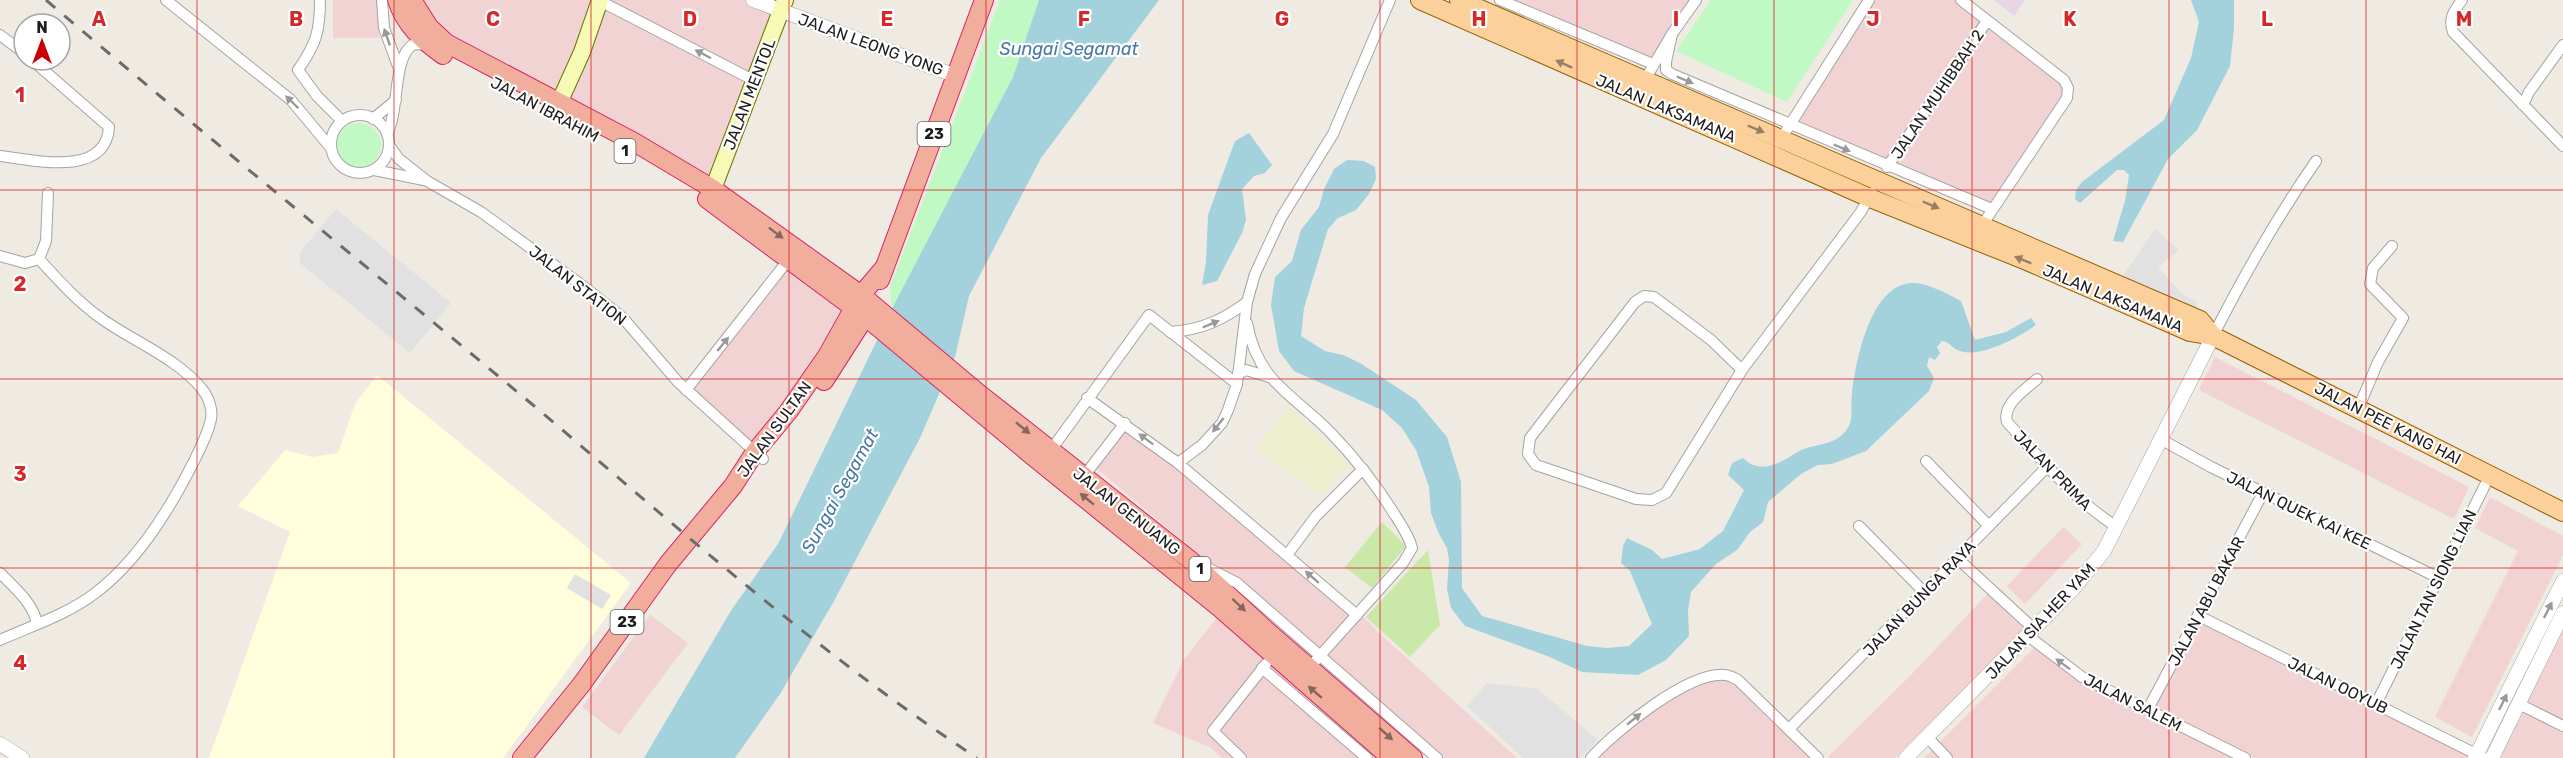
<svg xmlns="http://www.w3.org/2000/svg" width="2563" height="758" font-family="Rubik,sans-serif">
  <style>
    .commercial { fill: #f0d3d2 }
    .industrial { fill: #e8d5e5 }
    .education { fill: #fffedc }
    .farmland { fill: #eceece }
    .grass { fill: #cae9a9 }
    .park { fill: #c0f9c3 }
    .parking { fill: #e1e1e1 }
    .water { fill: #a3d1dc }
    .lines { fill: none; stroke-linecap: round; stroke-linejoin: round }
    .minor-casing { stroke: #a4a4a4; stroke-width: 12 }
    .tertiary-casing { stroke: #a4a4a4; stroke-width: 15 }
    .secondary-casing { stroke: #6a7405; stroke-width: 18 }
    .primary-casing { stroke: #976200; stroke-width: 20 }
    .trunk-casing { stroke: #d92466; stroke-width: 20 }
    .minor { stroke: #fff; stroke-width: 10 }
    .tertiary { stroke: #fff; stroke-width: 14 }
    .secondary { stroke: #f7f9b7; stroke-width: 16 }
    .primary { stroke: #fcd09b; stroke-width: 18 }
    .trunk { stroke: #f1ae9c; stroke-width: 18 }
    .rail { stroke: #6b6b6b; stroke-width: 3; stroke-dasharray: 12 12; stroke-linecap: butt }
    .oneway { fill: #999 }
    .oneway2 { fill: #987f62 }
    .oneway3 { fill: #87665c }
    .grid { fill: none; stroke: #d62828; stroke-width: 1.5; stroke-opacity: 0.55 }
    .labels { text-anchor: middle; stroke-width: 4.5; stroke-linejoin: round; paint-order: stroke }
    .shield { fill: #fff; stroke: #616161; stroke-width: 1.5 }
    .shield-label { font-size: 15px; font-weight: bold; fill: #1d1d1d }
    .street-label { font-size: 16px; fill: #1d1d1d; stroke: #fff }
    .water-label { font-size: 18px; font-style: italic; fill: #4779a5; stroke: #fff }
    .grid-label { font-size: 20px; text-anchor: middle; font-weight: bold; fill: #d62828; stroke: #fff; stroke-width: 4.5; stroke-linejoin: round; paint-order: stroke }
  </style>
  <rect width="100%" height="100%" fill="#efebe3"/>
  <g class="commercial">
    <path d="M333,0H378L379,38H333Z"/>
    <path d="M420,0H778L711,181L451,39L438,28Z"/>
    <path d="M1495,0H1701L1655,69Z"/>
    <path d="M1865,0H1969L2069,78L2074,89L2071,101L1997,207L1787,120Z"/>
    <path d="M782,262L847,310L820,355L753,445L686,384Z"/>
    <path d="M2215,357L2469,487L2454,519L2199,390Z"/>
    <path d="M1124,419L1356,609L1377,631L1517,758H1431L1234,584L1090,463Z"/>
    <path d="M2490,497L2563,536V555L2472,737L2435,717L2518,551L2475,528Z"/>
    <path d="M2063,527L2082,544L2025,604L2007,586Z"/>
    <path d="M1994,587L2031,621L1895,758H1827L1911,675Z"/>
    <path d="M650,615L688,643L619,735L582,707Z"/>
    <path d="M1218,616L1379,758H1222L1211,748L1153,723L1183,661Z"/>
    <path d="M2193,618L2469,755L2467,758H2255L2147,703Z"/>
    <path d="M2563,626V758H2498Z"/>
    <path d="M2035,647L2080,682L2237,758H1924Z"/>
    <path d="M1726,678L1736,684L1813,758H1596L1639,719L1672,697L1714,679Z"/>
  </g>
  <path class="industrial" d="M1994,0H2025L2014,16Z"/>
  <path class="education" d="M377,375L631,583L503,758H209L290,532L238,506L285,450L312,457L338,453L355,404Z"/>
  <path class="farmland" d="M1289,406L1350,465L1319,494L1256,449Z"/>
  <g class="grass">
    <path d="M1382,522L1406,546L1372,588L1345,567Z"/>
    <path d="M1428,550L1440,625L1410,657L1366,617Z"/>
  </g>
  <g class="park">
    <path d="M1000,0H1039L1013,77L892,313L890,287Z"/>
    <path d="M1711,0H1853L1787,102L1676,51Z"/>
    <circle cx="359" cy="145" r="22"/>
  </g>
  <g class="parking">
    <path d="M336,209L451,303L410,353L300,263V252Z"/>
    <path d="M2155,229L2179,250L2158,267L2181,293L2197,302L2195,313L2122,277Z"/>
    <path d="M575,574L611,595L602,609L567,588Z"/>
    <path d="M1487,683L1538,689L1598,740L1580,758H1523L1467,706Z"/>
  </g>
  <g class="water">
    <path d="M1039,0H1159L1041,158L969,296L955,357L920,438L834,601L780,694L735,758H644L732,609L778,544L898,297L1013,77Z"/>
    <path d="M2191,0H2234V28L2230,66L2197,130L2168,159L2123,242L2113,241L2125,201L2129,175L2124,170H2117L2080,203L2075,199L2076,190L2082,182L2164,120L2191,58L2199,22Z"/>
    <path d="M1249,133L1272,165L1265,173L1254,176L1242,189L1246,220L1242,233L1217,281L1202,285L1206,262L1208,215L1235,141Z"/>
    <path d="M1347,160L1364,161L1375,167L1376,179L1369,194L1356,210L1338,218L1328,229L1304,308L1301,336L1325,351L1343,355L1360,363L1416,400L1447,437L1461,482L1462,588L1482,616L1587,646L1607,648L1629,646L1652,624L1630,571L1621,563L1623,546L1627,538L1652,550L1662,559L1700,549L1723,531L1744,490L1728,475L1732,463L1743,458C1758,472 1771,467 1788,458C1793,455 1798,451 1804,449C1818,444 1833,445 1845,432C1855,421 1850,406 1852,393C1856,361 1869,293 1905,284C1921,279 1946,293 1961,301L1975,340L2006,332L2031,318L2036,325C2019,337 1978,360 1957,350C1951,347 1950,342 1942,341L1937,347L1940,353L1935,360L1929,357L1927,366L1934,378L1929,391L1866,451L1832,464L1818,465L1801,474L1768,502L1763,522L1750,532L1737,550L1716,564L1691,592L1688,610L1689,636L1666,660L1638,675L1582,672L1550,657L1465,626L1451,608L1447,589L1449,560L1447,548L1439,534L1431,513L1429,487L1416,450L1402,428L1382,410L1294,371L1279,351L1271,305L1275,277L1292,261L1301,230L1319,207L1324,189L1334,169Z"/>
  </g>
  <g class="lines">
    <defs>
      <g id="minor">
        <path d="M166,0L291,100L330,147"/>
        <path d="M320,0C320,32 316,44 298,70L317,96L342,121"/>
        <path d="M382,0L384,28L399,69"/>
        <path d="M598,0L755,81"/>
        <path d="M1500,0L1653,64"/>
        <path d="M1961,0L2064,80L2068,88L2067,98L1981,227"/>
        <path d="M2462,0C2454,11 2448,18 2453,32L2563,146"/>
        <path d="M1672,34L1666,62V70L1672,74L1992,209"/>
        <path d="M0,35L24,53"/>
        <path d="M1643,83L1672,34L1696,0"/>
        <path d="M2523,105L2529,92L2563,45"/>
        <circle cx="360" cy="144" r="29"/>
        <path d="M373,119L396,100"/>
        <path d="M1786,131L1869,0"/>
        <path d="M387,134C400,110 392,56 414,44L428,45"/>
        <path d="M389,145L399,159L427,181L481,212L583,286L623,318L678,382L763,459"/>
        <path d="M0,156C34,160 106,178 109,127L32,60"/>
        <path d="M1887,167L1987,21"/>
        <path d="M374,170L424,180"/>
        <path d="M0,256L25,263L39,259L46,241L48,193"/>
        <path d="M1247,323C1258,383 1292,393 1331,433C1354,457 1375,483 1393,512C1400,523 1409,535 1412,548L1403,563L1309,668"/>
        <path d="M1170,332C1201,330 1223,320 1247,302"/>
        <path d="M2213,336C2244,275 2277,217 2316,161"/>
        <path d="M1742,370L1711,340L1654,297L1644,296L1635,302L1530,438L1528,454L1536,465L1636,499L1652,500L1666,493L1742,370L1860,213L1872,193"/>
        <path d="M1238,374L1246,370L1269,377"/>
        <path d="M2037,379C2025,390 2002,404 2007,422C2042,460 2074,500 2117,527"/>
        <path d="M686,390L789,259"/>
        <path d="M1087,398L1178,463L1357,615"/>
        <path d="M2358,409L2378,362L2403,318L2370,284L2373,268L2392,246"/>
        <path d="M2162,440L2211,467L2439,578"/>
        <path d="M1051,450L1149,315L1237,384"/>
        <path d="M1926,461L1989,526"/>
        <path d="M1178,463L1202,445L1222,423L1228,410L1237,384L1247,302L1255,274L1281,218L1333,134L1390,0"/>
        <path d="M1084,476L1125,423"/>
        <path d="M1859,526L1923,591"/>
        <path d="M1287,555L1316,516L1363,469"/>
        <path d="M1957,558L2034,629"/>
        <path d="M1204,566L1237,583L1437,758"/>
        <path d="M0,573C14,587 34,604 37,624"/>
        <path d="M2199,616L2484,758"/>
        <path d="M2028,636L2082,677L2245,758"/>
        <path d="M0,640C31,626 66,615 94,594C137,562 168,512 192,465C199,451 208,434 211,419C213,409 208,396 202,389C178,359 133,341 102,319C78,302 59,281 39,259"/>
        <path d="M1262,668L1367,758"/>
        <path d="M2376,704L2490,475"/>
        <path d="M2519,704L2563,726"/>
        <path d="M2148,709L2263,493"/>
        <path d="M1789,729L2048,466"/>
        <path d="M1927,737L1947,758"/>
        <path d="M1241,758L1213,731L1266,664"/>
        <path d="M1591,758C1614,732 1689,671 1725,675C1729,675 1734,678 1738,680L1818,758"/>
      </g>
      <g id="tertiary">
        <path d="M753,0L956,76"/>
        <path d="M0,744L22,758"/>
        <path d="M1906,758L2073,589L2104,551L2213,336"/>
        <path d="M2475,758L2563,581"/>
        <path d="M2492,758L2563,613"/>
      </g>
      <g id="secondary">
        <path d="M559,103L582,52L600,0"/>
        <path d="M713,189L785,0"/>
      </g>
      <g id="primary">
        <path d="M1420,0L1870,198L2027,261L2190,332L2213,336L2563,512"/>
        <path d="M1459,0L2172,308L2200,320L2213,336"/>
      </g>
      <g id="trunk">
        <path d="M397,0C405,25 422,40 443,55"/>
        <path d="M412,0L429,27L446,43L634,142L713,189L861,295L977,392L1190,560L1267,631L1413,758"/>
        <path d="M707,199L866,317L1029,453L1220,608L1391,758"/>
        <path d="M880,280L984,0"/>
        <path d="M824,381L872,306"/>
        <path d="M522,758L581,685L668,564L733,486L755,452L788,412L827,356L861,295L884,268"/>
      </g>
    </defs>
    <use href="#minor" class="minor-casing"/>
    <use href="#tertiary" class="tertiary-casing"/>
    <use href="#secondary" class="secondary-casing"/>
    <use href="#primary" class="primary-casing"/>
    <use href="#trunk" class="trunk-casing"/>
    <use href="#minor" class="minor"/>
    <use href="#tertiary" class="tertiary"/>
    <use href="#secondary" class="secondary"/>
    <use href="#primary" class="primary"/>
    <use href="#trunk" class="trunk"/>
    <path class="rail" d="M46,0C207,137 371,270 533,405C677,527 819,654 977,758"/>
  </g>
  <defs><path id="oneway-solid" d="M-6-.8H1V-3.2L6.5 0L1 3.2V.8H-6Z" transform="scale(1.5)"/></defs>
  <g class="oneway">
    <use href="#oneway-solid" transform="translate(387 37) rotate(-109)"/>
    <use href="#oneway-solid" transform="translate(703 54) rotate(-152)"/>
    <use href="#oneway-solid" transform="translate(1685 80) rotate(23)"/>
    <use href="#oneway-solid" transform="translate(292 102) rotate(-136)"/>
    <use href="#oneway-solid" transform="translate(1842 148) rotate(23)"/>
    <use href="#oneway-solid" transform="translate(1211 324) rotate(-23)"/>
    <use href="#oneway-solid" transform="translate(723 344) rotate(-51)"/>
    <use href="#oneway-solid" transform="translate(1218 425) rotate(128)"/>
    <use href="#oneway-solid" transform="translate(1146 439) rotate(-143)"/>
    <use href="#oneway-solid" transform="translate(1312 577) rotate(-139)"/>
    <use href="#oneway-solid" transform="translate(2548 610) rotate(-63)"/>
    <use href="#oneway-solid" transform="translate(2063 664) rotate(-143)"/>
    <use href="#oneway-solid" transform="translate(2503 702) rotate(-64)"/>
    <use href="#oneway-solid" transform="translate(1634 719) rotate(-39)"/>
  </g>
  <g class="oneway2">
    <use href="#oneway-solid" transform="translate(1564 64) rotate(-156)"/>
    <use href="#oneway-solid" transform="translate(1756 129) rotate(23)"/>
    <use href="#oneway-solid" transform="translate(1931 205) rotate(23)"/>
    <use href="#oneway-solid" transform="translate(2023 260) rotate(-158)"/>
  </g>
  <g class="oneway3">
    <use href="#oneway-solid" transform="translate(776 233) rotate(37)"/>
    <use href="#oneway-solid" transform="translate(1023 428) rotate(39)"/>
    <use href="#oneway-solid" transform="translate(1087 499) rotate(-141)"/>
    <use href="#oneway-solid" transform="translate(1239 605) rotate(43)"/>
    <use href="#oneway-solid" transform="translate(1315 692) rotate(-139)"/>
    <use href="#oneway-solid" transform="translate(1386 734) rotate(42)"/>
  </g>
  <path class="grid" d="M197,0V758M394,0V758M591,0V758M789,0V758M986,0V758M1183,0V758M1380,0V758M1577,0V758M1774,0V758M1972,0V758M2169,0V758M2366,0V758M0,190H2563M0,379H2563M0,568H2563"/>
  <g class="labels">
    <g class="shield">
      <rect x="917.5" y="122" width="33" height="24" rx="4.5"/>
      <rect x="614.5" y="139" width="21" height="24" rx="4.5"/>
      <rect x="1189.5" y="557" width="21" height="24" rx="4.5"/>
      <rect x="610.5" y="610" width="33" height="24" rx="4.5"/>
    </g>
    <g class="shield-label">
      <text x="934" y="139">23</text>
      <text x="625" y="156">1</text>
      <text x="1200" y="574">1</text>
      <text x="627" y="627">23</text>
    </g>
    <g class="street-label">
      <text transform="translate(871 44) rotate(20)" y="6">JALAN LEONG YONG</text>
      <text transform="translate(749 94) rotate(-69)" y="6">JALAN MENTOL</text>
      <text transform="translate(1937 94) rotate(-56)" y="6">JALAN MUHIBBAH 2</text>
      <text transform="translate(1666 108) rotate(23)" y="6">JALAN LAKSAMANA</text>
      <text transform="translate(545 109) rotate(28)" y="6">JALAN IBRAHIM</text>
      <text transform="translate(578 285) rotate(38)" y="6">JALAN STATION</text>
      <text transform="translate(2113 298) rotate(23)" y="6">JALAN LAKSAMANA</text>
      <text transform="translate(2388 423) rotate(27)" y="6">JALAN PEE KANG HAI</text>
      <text transform="translate(774 429) rotate(-54)" y="6">JALAN SULTAN</text>
      <text transform="translate(2053 470) rotate(46)" y="6">JALAN PRIMA</text>
      <text transform="translate(2299 510) rotate(26)" y="6">JALAN QUEK KAI KEE</text>
      <text transform="translate(1127 511) rotate(38)" y="6">JALAN GENUANG</text>
      <text transform="translate(2433 589) rotate(-64)" y="6">JALAN TAN SIONG LIAN</text>
      <text transform="translate(1919 598) rotate(-46)" y="6">JALAN BUNGA RAYA</text>
      <text transform="translate(2206 601) rotate(-62)" y="6">JALAN ABU BAKAR</text>
      <text transform="translate(2040 621) rotate(-47)" y="6">JALAN SIA HER YAM</text>
      <text transform="translate(2338 685) rotate(26)" y="6">JALAN OOYUB</text>
      <text transform="translate(2133 702) rotate(27)" y="6">JALAN SALEM</text>
    </g>
    <g class="water-label">
      <text x="1069" y="55">Sungai Segamat</text>
      <text transform="translate(840 491) rotate(-61)" y="6">Sungai Segamat</text>
    </g>
  </g>
  <g class="grid-label">
    <text x="99" y="26">A</text>
    <text x="296" y="26">B</text>
    <text x="493" y="26">C</text>
    <text x="690" y="26">D</text>
    <text x="887" y="26">E</text>
    <text x="1084" y="26">F</text>
    <text x="1282" y="26">G</text>
    <text x="1479" y="26">H</text>
    <text x="1676" y="26">I</text>
    <text x="1873" y="26">J</text>
    <text x="2070" y="26">K</text>
    <text x="2267" y="26">L</text>
    <text x="2464" y="26">M</text>
    <text x="20" y="102">1</text>
    <text x="20" y="291">2</text>
    <text x="20" y="481">3</text>
    <text x="20" y="670">4</text>
  </g>
  <g transform="translate(42 42)"><circle r="28" fill="#ffffff" stroke="#a5a5a5" stroke-width="1.5"/>
  <path d="M0-4.5L10 22L0 15L-10 22Z" fill="#cb0004"/>
  <text y="-9" font-size="16" font-weight="bold" text-anchor="middle" fill="#1d1d1d">N</text>
  </g>
</svg>
